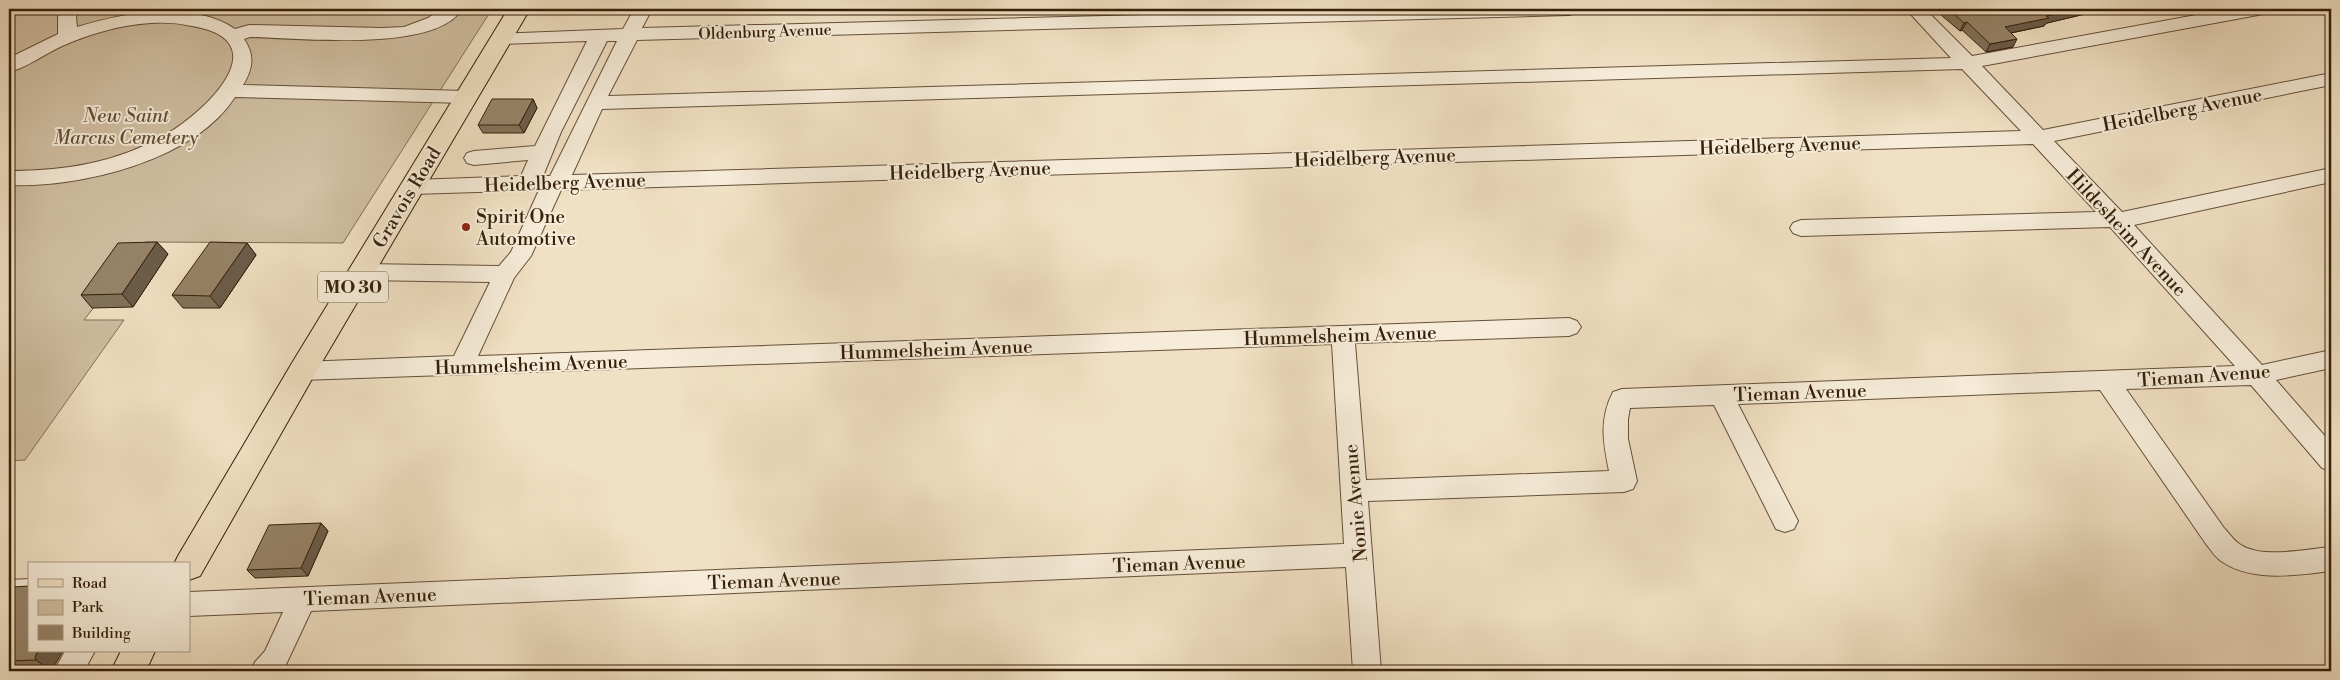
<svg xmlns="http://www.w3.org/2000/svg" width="2340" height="680" font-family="'Libre Bodoni',serif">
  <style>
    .green { fill: #d1c0a4; stroke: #837056 }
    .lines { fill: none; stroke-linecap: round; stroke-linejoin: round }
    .minor-casing { stroke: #645038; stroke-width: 2 }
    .major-casing { stroke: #351f09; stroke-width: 2 }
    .minor { fill: #f6ecd9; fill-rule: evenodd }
    .major { fill: #f1e1c4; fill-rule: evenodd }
    .wall { fill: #82725b; stroke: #351f09 }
    .shaded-wall { fill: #6a5c4a; stroke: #351f09 }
    .building { fill: #97846a; stroke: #351f09 }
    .poi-dot { fill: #8f2418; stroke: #f6ecd9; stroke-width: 2 }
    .labels { text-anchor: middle; stroke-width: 4; stroke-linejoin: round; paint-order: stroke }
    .far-street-label { font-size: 16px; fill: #351f09; stroke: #f6ecd9 }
    .shield { fill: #f6ecd9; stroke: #6f5c47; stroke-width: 1 }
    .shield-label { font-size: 18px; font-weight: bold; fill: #351f09 }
    .street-label { font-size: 19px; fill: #351f09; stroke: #f6ecd9 }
    .park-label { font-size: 19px; font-style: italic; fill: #644f38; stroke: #f6ecd9 }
    .poi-label { font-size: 19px; fill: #351f09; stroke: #f6ecd9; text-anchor: start }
  </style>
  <rect width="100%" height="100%" fill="#f1e1c4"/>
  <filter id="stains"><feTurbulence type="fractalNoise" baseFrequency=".004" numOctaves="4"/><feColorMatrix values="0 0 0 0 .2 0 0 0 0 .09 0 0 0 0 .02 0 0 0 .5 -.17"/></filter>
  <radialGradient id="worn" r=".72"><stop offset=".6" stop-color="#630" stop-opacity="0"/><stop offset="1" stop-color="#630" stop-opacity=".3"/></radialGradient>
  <path class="green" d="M9,9H492L343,243L145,242L84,320H124L25,460L9,461Z"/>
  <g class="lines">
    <defs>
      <g id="minor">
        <path d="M61,9H79L76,17L77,27C123,13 192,0 235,29L249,25L382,28L404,27L428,18L441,9H462C436,53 297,38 250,37L244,39C255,55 253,69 243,85L466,91L473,93L476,97L473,101L466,103L235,97C194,161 80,188 9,185V171C64,171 116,163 165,135C204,113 281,41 192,26C179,23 164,22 151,23C119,25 89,34 60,47C43,55 26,68 9,72V58L58,34V17Z"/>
        <path d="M634,9H652L642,28L1373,9H1578L1576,13L1569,15L637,40L608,96L1951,58L1906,9H1925L1972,56L2229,9H2267L2265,13L2258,15L1982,66L2043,130L2331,73V85L2054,141L2122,212L2331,168V182L2134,225L2262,365L2331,350V368L2276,380L2331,443V471L2322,468L2251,385L2126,389L2224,528C2230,534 2234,541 2241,545C2263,559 2306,549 2331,547V571C2296,575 2253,583 2221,561C2215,557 2211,550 2206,544L2100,390L1738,404L1798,521L1794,529L1785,532L1776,529L1714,405L1630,408L1628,419V439L1637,481L1633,489L1624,492L1368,501L1381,671H1353L1346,567L311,611L283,671H251L255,662L265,651L283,612L189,616V592L1344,544L1332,344L302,380L293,378L290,371L293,364L302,362L454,356L490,282L362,280L354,278L351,272L354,266L362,264L499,266L511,252L539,190L413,194L405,192L402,187L405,182L413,180L521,176L528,160L474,165L467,163L464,158L467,153L474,151L535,146L587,41L501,44L494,42L492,38L494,34L623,29ZM607,41H617L550,176H543L561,132ZM1962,69L2021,131L572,175L602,109ZM2033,144L2096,212L1801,220L1793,223L1790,228L1793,233L1801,236L2110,227L2235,366L1622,389L1613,392C1599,419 1603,442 1609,471L1366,480L1355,343L1569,336L1577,333L1581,327L1577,321L1569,318L478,356L514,278L531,256L561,190Z"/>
        <path d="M29,579V603L9,604V580Z"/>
        <path d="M65,651H95L84,671H54Z"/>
      </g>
      <g id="major">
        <path d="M508,9H530L312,379L200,576L189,580V564H174L178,556L292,363Z"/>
        <path d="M121,651H155L146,671H111Z"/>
      </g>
    </defs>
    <use href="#minor" class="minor-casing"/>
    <use href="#major" class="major-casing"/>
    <use href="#minor" class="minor"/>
    <use href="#major" class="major"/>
  </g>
  <g class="wall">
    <path d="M1944,9H2088L2085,14L2047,23L2044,26L2011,33L2013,47L1986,52L1962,30L1960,31L1941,15Z"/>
    <path d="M533,99L537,108L524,133H483L478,125Z"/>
    <path d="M157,242L168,254L133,307L92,308L81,295Z"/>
    <path d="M247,243L256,255L220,308H183L172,295Z"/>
    <path d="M321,523L328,531L308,576L255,578L247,570Z"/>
    <path d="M9,592L52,670L53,671H9Z"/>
  </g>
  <g class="shaded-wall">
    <path d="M2077,9H2088L2085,14L2047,23L2044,26L2001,35L2005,27L2046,16Z"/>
    <path d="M1967,22L1962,30L1960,31L1964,23Z"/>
    <path d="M2017,39L2013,47L1986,52L1990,44Z"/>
    <path d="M533,99L537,108L524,133L519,125Z"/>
    <path d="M157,242L168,254L133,307L122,294Z"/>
    <path d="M247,243L256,255L220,308L210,296Z"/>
    <path d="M321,523L328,531L308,576L301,568Z"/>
    <path d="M38,651H63L52,670L53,671H52L36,660L35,657Z"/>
    <path d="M9,663L21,671H9Z"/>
  </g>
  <g class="building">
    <path d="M1948,9H2077L2046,16L2049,18L2005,27L2017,39L1990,44L1967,22L1964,23Z"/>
    <path d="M492,99H533L519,125H478Z"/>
    <path d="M157,242L122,294L81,295L118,243Z"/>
    <path d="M210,242L247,243L210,296L172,295Z"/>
    <path d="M321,523L301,568L247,570L269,525Z"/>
    <path d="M29,586V651H38L35,657L36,660L9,661V592H12L13,587Z"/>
  </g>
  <circle class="poi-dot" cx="466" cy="227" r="5"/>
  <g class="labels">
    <g class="far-street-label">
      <text transform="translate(765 31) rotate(-2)" y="6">Oldenburg Avenue</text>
    </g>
    <rect class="shield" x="318" y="271.5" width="70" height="31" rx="4"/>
    <g class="shield-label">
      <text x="353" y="293">MO 30</text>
    </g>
    <g class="street-label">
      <text transform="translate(2182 109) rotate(-11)" y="7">Heidelberg Avenue</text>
      <text transform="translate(1780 145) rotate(-2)" y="7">Heidelberg Avenue</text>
      <text transform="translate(1375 157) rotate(-2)" y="7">Heidelberg Avenue</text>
      <text transform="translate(970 170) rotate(-2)" y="7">Heidelberg Avenue</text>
      <text transform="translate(565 182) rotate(-2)" y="7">Heidelberg Avenue</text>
      <text transform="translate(406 197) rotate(-59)" y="7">Gravois Road</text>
      <text transform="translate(2127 232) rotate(47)" y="7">Hildesheim Avenue</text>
      <text transform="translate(1340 335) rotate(-2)" y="7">Hummelsheim Avenue</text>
      <text transform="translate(936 349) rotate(-2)" y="7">Hummelsheim Avenue</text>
      <text transform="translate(531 364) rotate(-2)" y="7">Hummelsheim Avenue</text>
      <text transform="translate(2204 375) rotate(-4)" y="7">Tieman Avenue</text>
      <text transform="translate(1800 392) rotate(-2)" y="7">Tieman Avenue</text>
      <text transform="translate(1355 503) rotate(-95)" y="7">Nonie Avenue</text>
      <text transform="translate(1179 563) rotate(-2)" y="7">Tieman Avenue</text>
      <text transform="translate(774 580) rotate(-2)" y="7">Tieman Avenue</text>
      <text transform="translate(370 596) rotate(-2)" y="7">Tieman Avenue</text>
    </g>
    <g class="park-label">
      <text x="126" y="122">New Saint<tspan x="126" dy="22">Marcus Cemetery</tspan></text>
    </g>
    <g class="poi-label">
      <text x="476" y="223">Spirit One<tspan x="476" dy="22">Automotive</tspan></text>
    </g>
  </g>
  <rect width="2340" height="680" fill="none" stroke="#f1e1c4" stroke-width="30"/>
  <rect x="10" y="10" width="2320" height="660" fill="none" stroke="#351f09" stroke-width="2.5"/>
  <rect x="15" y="15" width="2310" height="650" fill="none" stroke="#351f09"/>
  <rect x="28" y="562" width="162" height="90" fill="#f6ecd9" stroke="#a99a86"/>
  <rect x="38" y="579" width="25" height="8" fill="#f1e1c4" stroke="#a99a86"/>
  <text x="72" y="588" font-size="15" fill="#351f09">Road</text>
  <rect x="38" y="600" width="25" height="15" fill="#d1c0a4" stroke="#a99a86"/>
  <text x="72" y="612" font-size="15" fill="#351f09">Park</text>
  <rect x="38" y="625" width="25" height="15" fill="#97846a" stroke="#a99a86"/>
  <text x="72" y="638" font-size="15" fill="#351f09">Building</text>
  <rect width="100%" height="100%" filter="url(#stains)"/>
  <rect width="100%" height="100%" fill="url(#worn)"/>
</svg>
